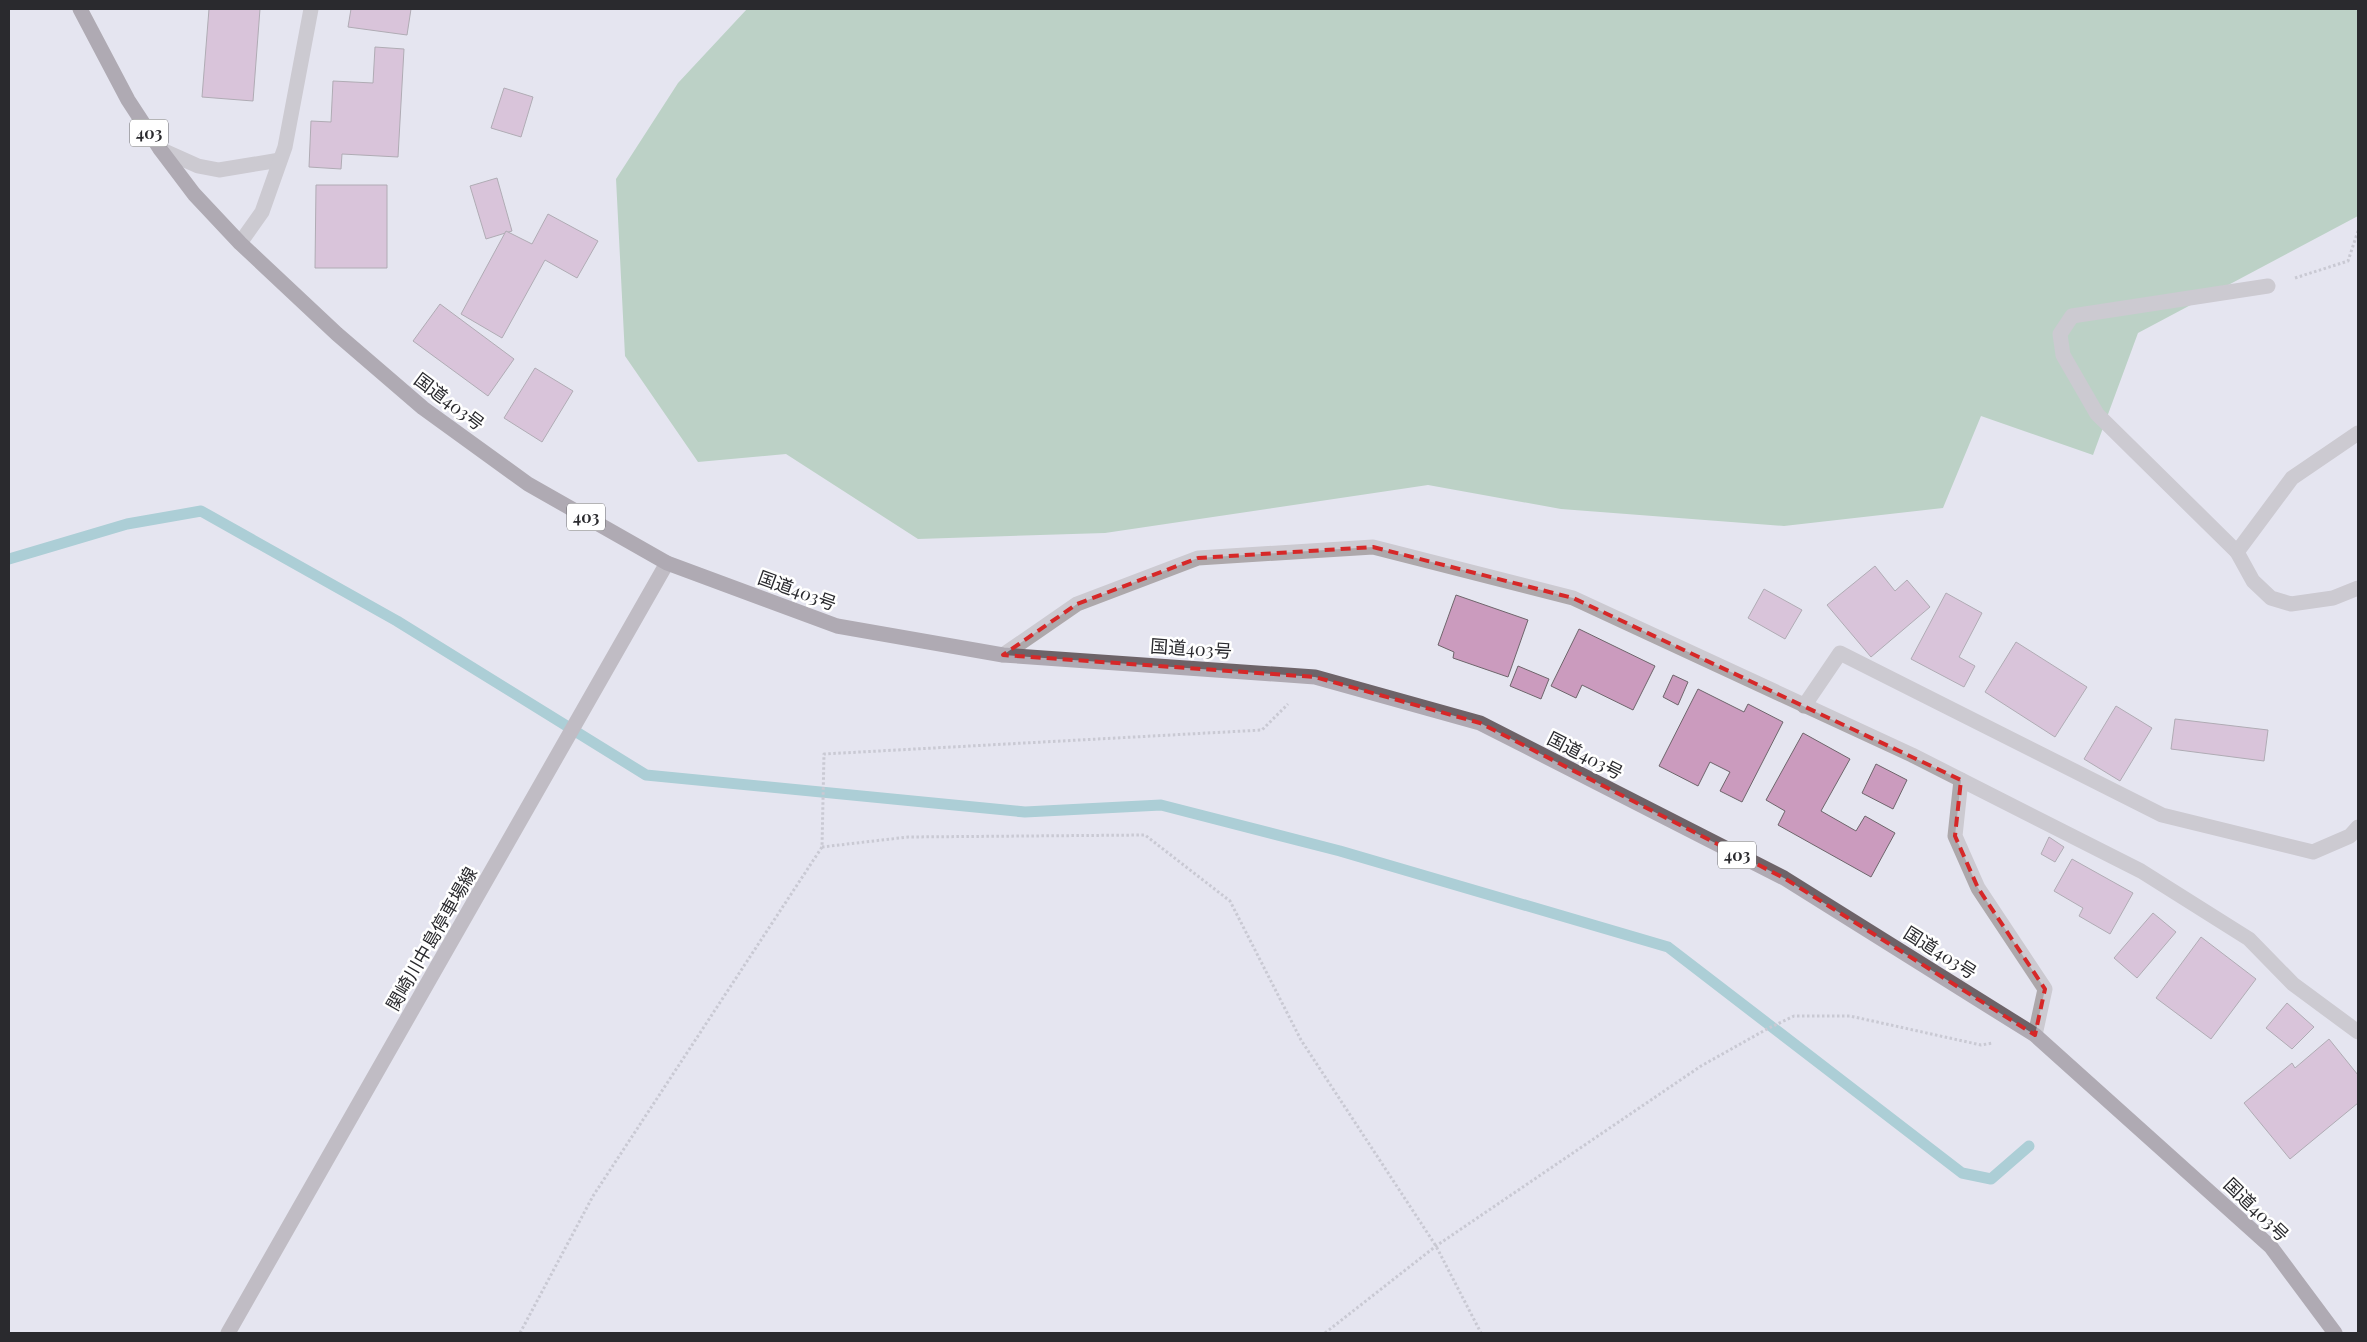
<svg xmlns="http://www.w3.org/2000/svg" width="2367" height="1342" font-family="'Playfair Display','Noto Sans JP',serif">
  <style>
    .forest { fill: #8ab993 }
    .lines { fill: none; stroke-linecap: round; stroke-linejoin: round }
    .stream { stroke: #67b1b5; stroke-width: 11 }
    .building { fill: #cb9bbe; stroke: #6e656b }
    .path { stroke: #a6a6af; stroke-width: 3; stroke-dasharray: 2.5 2.5; stroke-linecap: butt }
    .street { stroke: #ada8ab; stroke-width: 15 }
    .secondary { stroke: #928b8e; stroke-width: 15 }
    .highway { stroke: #6d6368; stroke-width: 15 }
    .marked { fill: none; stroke: #d62828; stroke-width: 4; stroke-dasharray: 10 6; stroke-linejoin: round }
    .labels { text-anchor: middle; stroke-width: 5; stroke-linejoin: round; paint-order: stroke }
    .shield { fill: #fff; stroke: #6a6a6d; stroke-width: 1 }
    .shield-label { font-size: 16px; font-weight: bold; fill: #2a2a2e }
    .street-label { font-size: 18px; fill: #2a2a2e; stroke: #fff }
  </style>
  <rect width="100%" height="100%" fill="#e5e5f0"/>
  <path class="forest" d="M747,9H2358V216L2138,333L2093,455L1981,416L1943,508L1784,526L1561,509L1428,485L1105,533L918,539L786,454L698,462L625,356L616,179L678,83Z"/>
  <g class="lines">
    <path class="stream" d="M9,559L127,524L201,511L397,621L646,775L1025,812L1161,805L1340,851L1668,947L1962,1173L1991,1179L2029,1146"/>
  </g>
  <g class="building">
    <path d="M209,9H260L253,101L202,97Z"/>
    <path d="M351,9H411L407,35L348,27Z"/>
    <path d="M375,47L404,49L398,157L342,154L341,169L309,167L311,121L331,122L333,81L373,83Z"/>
    <path d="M504,88L533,97L521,137L491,128Z"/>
    <path d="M497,178L512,231L486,239L470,186Z"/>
    <path d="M316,185H387V268H315Z"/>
    <path d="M548,214L598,241L577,278L545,260L502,338L461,314L506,231L532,244Z"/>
    <path d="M440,304L514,359L488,396L413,341Z"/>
    <path d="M535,368L573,391L542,442L504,418Z"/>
    <path d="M1875,566L1895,591L1907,580L1930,607L1871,657L1827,605Z"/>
    <path d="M1764,589L1802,610L1785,639L1748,618Z"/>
    <path d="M1946,593L1982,613L1959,657L1975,666L1964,687L1911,659Z"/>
    <path d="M1456,595L1528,620L1508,677L1453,658L1454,652L1438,645Z"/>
    <path d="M1579,629L1655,666L1633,710L1582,685L1576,698L1551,686Z"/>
    <path d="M2016,642L2087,687L2055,737L1985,692Z"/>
    <path d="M1518,666L1549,679L1541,699L1510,686Z"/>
    <path d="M1673,675L1688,682L1678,705L1663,697Z"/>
    <path d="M1698,689L1744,712L1748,704L1783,722L1742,802L1720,791L1730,772L1710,762L1698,786L1659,766Z"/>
    <path d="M2116,706L2152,728L2120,781L2084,759Z"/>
    <path d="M2175,719L2268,730L2264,761L2171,749Z"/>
    <path d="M1803,733L1850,759L1821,811L1856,831L1865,816L1895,833L1871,877L1778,825L1785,811L1766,800Z"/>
    <path d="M1876,764L1907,780L1893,809L1862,793Z"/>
    <path d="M2049,837L2064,847L2055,862L2041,854Z"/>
    <path d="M2072,859L2133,893L2110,934L2079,916L2083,908L2054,891Z"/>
    <path d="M2153,913L2176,932L2137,978L2114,958Z"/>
    <path d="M2201,937L2256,979L2211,1039L2156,998Z"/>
    <path d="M2287,1003L2314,1027L2292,1049L2266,1028Z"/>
    <path d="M2329,1039L2358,1075V1103L2290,1159L2244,1103L2292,1063L2295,1068Z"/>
  </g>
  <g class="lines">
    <g class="path">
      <path d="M2295,278L2348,261L2358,231"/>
      <path d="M822,847L908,837L1145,835L1230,901L1301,1040L1436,1246L1481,1333"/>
      <path d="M520,1333L593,1196L822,847L824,754L1262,730L1288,704"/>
      <path d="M1325,1333L1436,1246L1701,1066L1767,1029L1794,1016H1850L1981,1045L1993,1043"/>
    </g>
    <g class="street">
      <path d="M160,149L198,166L219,170L280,160"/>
      <path d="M240,243L262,212L285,147L311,9"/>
      <path d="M2268,286L2072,316L2060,334L2063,355L2097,414L2237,552L2253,581L2271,598L2291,604L2333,598L2358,588"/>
      <path d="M2237,552L2292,478L2358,433"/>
      <path d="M1003,655L1077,604L1198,558L1373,547L1573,598L1912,755L2141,871L2249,939L2293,984L2358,1032"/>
      <path d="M1804,706L1840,653L2162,815L2313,852L2350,836L2358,827"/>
      <path d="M1961,780L1955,836L1978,888L2045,989L2035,1035"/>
    </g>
    <path class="secondary" d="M228,1333L667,563"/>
    <path class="highway" d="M80,9L128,100L160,149L194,194L240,243L337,334L423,408L528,484L667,563L837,626L1003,655L1315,677L1480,723L1784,878L2035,1035L2271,1247L2335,1333"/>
  </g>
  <path d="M0 0H2367V1342H0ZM1373,547L1573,598L1961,780L1955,836L1978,888L2045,989L2035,1035L1784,878L1480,723L1315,677L1003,655L1077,604L1198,558Z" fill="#e5e5f0" fill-opacity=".55" fill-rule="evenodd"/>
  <path class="marked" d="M1373,547L1573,598L1961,780L1955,836L1978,888L2045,989L2035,1035L1784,878L1480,723L1315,677L1003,655L1077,604L1198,558Z"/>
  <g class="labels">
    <g class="shield">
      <rect x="130" y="119.5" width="38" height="27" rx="4"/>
      <rect x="567" y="503.5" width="38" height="27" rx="4"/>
      <rect x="1718" y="841.5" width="38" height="27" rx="4"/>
    </g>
    <g class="shield-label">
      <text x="149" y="139">403</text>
      <text x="586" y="523">403</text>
      <text x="1737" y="861">403</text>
    </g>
    <g class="street-label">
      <text transform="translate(449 402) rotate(37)" y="6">国道403号</text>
      <text transform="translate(797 591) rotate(20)" y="6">国道403号</text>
      <text transform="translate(1191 649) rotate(4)" y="6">国道403号</text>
      <text transform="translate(1585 756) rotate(27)" y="6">国道403号</text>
      <text transform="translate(432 939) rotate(-60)" y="6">関崎川中島停車場線</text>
      <text transform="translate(1940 953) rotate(32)" y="6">国道403号</text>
      <text transform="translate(2256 1210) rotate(44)" y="6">国道403号</text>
    </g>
  </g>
  <rect width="2367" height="1342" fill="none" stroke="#2a2a2e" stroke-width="20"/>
</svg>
